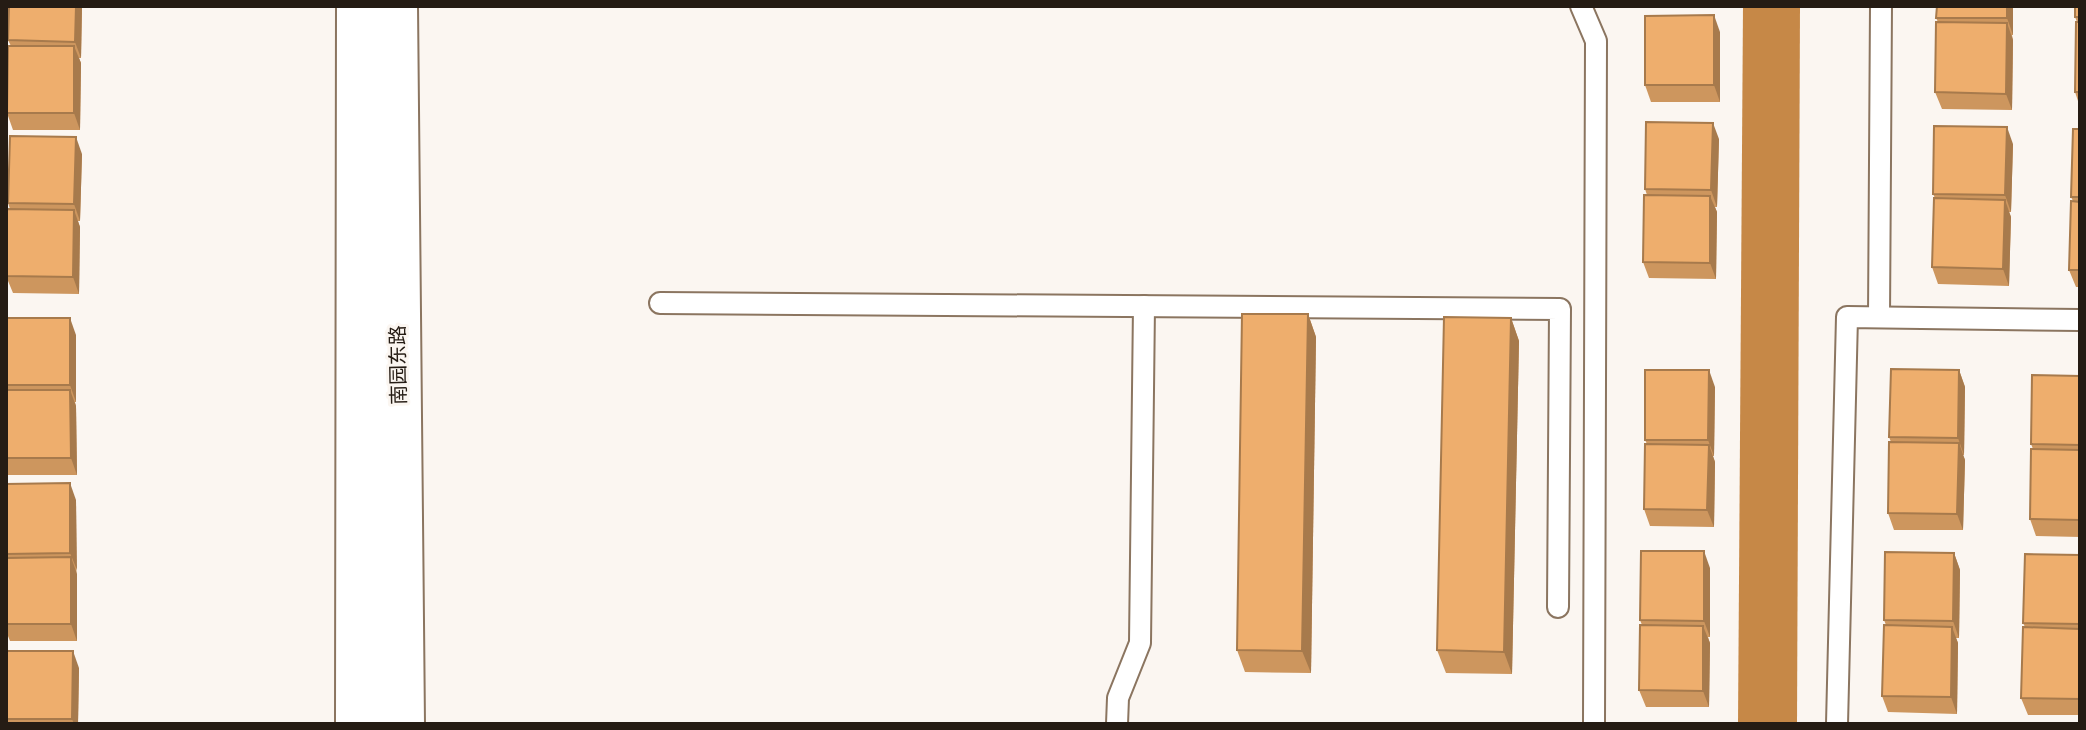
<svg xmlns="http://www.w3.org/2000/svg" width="2086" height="730" font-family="Raleway,'Noto Sans SC',sans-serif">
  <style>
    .water { fill: #c68847 }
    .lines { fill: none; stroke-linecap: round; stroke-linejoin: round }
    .service-casing { stroke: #8b7560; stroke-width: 24 }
    .secondary-casing { stroke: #8b7560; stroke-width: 48 }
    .service { stroke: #fff; stroke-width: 20 }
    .secondary { stroke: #fff; stroke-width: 44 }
    .wall { fill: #cd965e }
    .shaded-wall { fill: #a77a4c }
    .building { fill: #eeae6d; stroke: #a77a4c; stroke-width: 2 }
    .labels { text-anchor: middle; stroke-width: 6; stroke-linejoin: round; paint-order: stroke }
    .street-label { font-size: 20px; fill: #251c14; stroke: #fbf6f1 }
  </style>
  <rect width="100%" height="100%" fill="#fbf6f1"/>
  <path class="water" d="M1743,6H1800L1797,724H1738Z"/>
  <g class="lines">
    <defs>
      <g id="service">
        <path d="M1581,6L1596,41L1594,724"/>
        <path d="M660,303L1560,309L1558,607"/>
        <path d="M1879,317L1881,6"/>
        <path d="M1117,724L1118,698L1140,643L1144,306"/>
        <path d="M1837,724L1847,317L2080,320"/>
      </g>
      <g id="secondary">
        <path d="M395,6L402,724"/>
        <path d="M358,724L359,6"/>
      </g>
    </defs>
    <use href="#service" class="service-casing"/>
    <use href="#secondary" class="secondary-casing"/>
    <use href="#service" class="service"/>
    <use href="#secondary" class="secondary"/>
  </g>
  <g class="wall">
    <path d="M82,6L81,58H79L81,63L80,130H13L7,113L11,46L8,40Z"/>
    <path d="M2013,6V35H2012L2013,40L2012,110L1942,109L1935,92L1938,22L1936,18Z"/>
    <path d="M2080,6V107L2075,92L2077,22L2075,17Z"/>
    <path d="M1720,32V102H1651L1645,85Z"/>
    <path d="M2080,129V287H2076L2069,270L2073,201L2071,197Z"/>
    <path d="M1719,139L1717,207H1715L1717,212L1716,279L1649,278L1643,262L1647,195L1645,189Z"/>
    <path d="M2013,144L2011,212H2009L2011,217L2009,286L1938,284L1932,267L1935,198L1933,194Z"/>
    <path d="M82,154L80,221H78L80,227L79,294L13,293L6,276L10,209L8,203Z"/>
    <path d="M1308,314L1316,337L1311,673L1245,672L1237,650Z"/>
    <path d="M6,318L76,335V402H75L76,406L77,475H8L6,469Z"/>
    <path d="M1511,318L1519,341L1512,674L1446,673L1437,650Z"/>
    <path d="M1959,370L1965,387L1964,455H1963L1965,460L1963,530H1894L1888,513L1891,442L1889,437Z"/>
    <path d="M2080,376V537L2036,536L2030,519L2033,449L2031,444Z"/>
    <path d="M1715,387L1714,456H1713L1715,462L1714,527L1650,526L1644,509L1647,444L1645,440Z"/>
    <path d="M6,484L76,500L77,641H10L6,631Z"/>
    <path d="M1954,553L1960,570L1959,638H1956L1958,643L1957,714L1888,712L1882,696L1886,625L1884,620Z"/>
    <path d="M2080,555V715H2028L2021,698L2025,627L2023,623Z"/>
    <path d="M1710,568V637H1708L1710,643L1709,707H1646L1639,690L1642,625L1640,620Z"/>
    <path d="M79,668L78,724H6H8L6,719Z"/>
  </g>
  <g class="shaded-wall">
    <path d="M76,6H82L81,58L75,42Z"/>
    <path d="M2007,6H2013V35L2007,18Z"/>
    <path d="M1714,15L1720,32V102L1714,85Z"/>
    <path d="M2007,23L2013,40L2012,110L2006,94Z"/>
    <path d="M74,46L81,63L80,130L74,113Z"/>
    <path d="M1713,123L1719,139L1717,207L1711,190Z"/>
    <path d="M2007,127L2013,144L2011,212L2005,195Z"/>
    <path d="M76,137L82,154L80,221L74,204Z"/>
    <path d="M1710,196L1717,212L1716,279L1710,263Z"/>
    <path d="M2005,200L2011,217L2009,286L2003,269Z"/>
    <path d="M74,210L80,227L79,294L73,277Z"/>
    <path d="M1308,314L1316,337L1311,673L1302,651Z"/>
    <path d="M70,318L76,335V402L70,385Z"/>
    <path d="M1511,318L1519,341L1512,674L1504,652Z"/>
    <path d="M1709,370L1715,387L1714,456L1708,440Z"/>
    <path d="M1959,370L1965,387L1964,455L1958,438Z"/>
    <path d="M70,390L76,406L77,475L71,458Z"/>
    <path d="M1959,443L1965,460L1963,530L1957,514Z"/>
    <path d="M1709,445L1715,462L1714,527L1707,510Z"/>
    <path d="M70,483L76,500L77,570L70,553Z"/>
    <path d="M1704,551L1710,568V637L1704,621Z"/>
    <path d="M1954,553L1960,570L1959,638L1953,621Z"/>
    <path d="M71,557L77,574V641L71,624Z"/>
    <path d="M1703,626L1710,643L1709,707L1703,691Z"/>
    <path d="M1952,627L1958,643L1957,714L1951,697Z"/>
    <path d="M73,651L79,668L78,724H74L72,719Z"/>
  </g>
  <g class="building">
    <path d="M9,6H76L75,42L8,40Z"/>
    <path d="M1937,6H2007V18H1936Z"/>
    <rect x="2075" y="6" width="5" height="11"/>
    <path d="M1714,15V85H1645V16Z"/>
    <path d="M1936,22L2007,23L2006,94L1935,92Z"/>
    <path d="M2076,22H2080V92H2075Z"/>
    <path d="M8,46H74V113H7Z"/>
    <path d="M1646,122L1713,123L1711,190L1645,189Z"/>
    <path d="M1934,126L2007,127L2005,195L1933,194Z"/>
    <path d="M2073,129H2080V197H2071Z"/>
    <path d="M10,136L76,137L74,204L8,203Z"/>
    <path d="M1644,195L1710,196V263L1643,262Z"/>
    <path d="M1934,198L2005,200L2003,269L1932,267Z"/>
    <path d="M2071,201L2080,202V270H2069Z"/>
    <path d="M7,209L74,210L73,277L6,276Z"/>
    <path d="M1242,314H1308L1302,651L1237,650Z"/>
    <path d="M1444,317L1511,318L1504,652L1437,650Z"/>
    <rect x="6" y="318" width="64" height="67"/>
    <path d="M1891,369L1959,370L1958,438L1889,437Z"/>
    <path d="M1645,370H1709L1708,440H1645Z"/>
    <path d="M2032,375L2080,376V445L2031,444Z"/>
    <path d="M6,390H70L71,458H6Z"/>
    <path d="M1889,442L1959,443L1957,514L1888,513Z"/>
    <path d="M1645,444L1709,445L1707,510L1644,509Z"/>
    <path d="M2031,449L2080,450V520L2030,519Z"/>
    <path d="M70,483V553L6,554V484Z"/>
    <path d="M1641,551H1704V621L1640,620Z"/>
    <path d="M1885,552L1954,553L1953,621L1884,620Z"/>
    <path d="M2025,554L2080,555V624L2023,623Z"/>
    <path d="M71,557V624H6V558Z"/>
    <path d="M1640,625L1703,626V691L1639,690Z"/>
    <path d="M1884,625L1952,627L1951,697L1882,696Z"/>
    <path d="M2023,627L2080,629V699L2021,698Z"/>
    <path d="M7,651H73L72,719H6Z"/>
  </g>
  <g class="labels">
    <g class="street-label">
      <text transform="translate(398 365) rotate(-91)" y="7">南园东路</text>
    </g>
  </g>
  <rect width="2086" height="730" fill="none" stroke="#251c14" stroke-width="16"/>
</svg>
